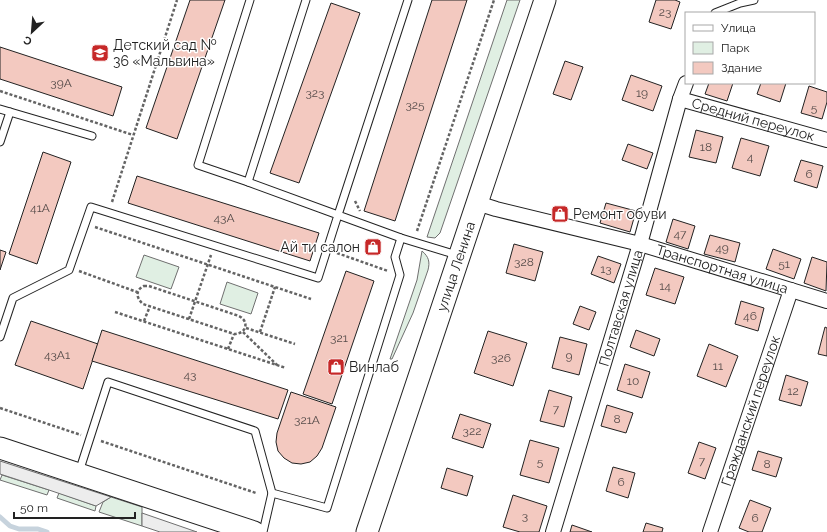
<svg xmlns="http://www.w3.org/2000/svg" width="827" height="532" font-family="Raleway,sans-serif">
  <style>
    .green { fill: #e0efe3; stroke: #6f6f6f }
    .parking { fill: #ededed; stroke: #6f6f6f }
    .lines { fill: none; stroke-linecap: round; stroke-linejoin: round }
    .stream { stroke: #c7d3dd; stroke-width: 5 }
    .building { fill: #f3c9c0; stroke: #222 }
    .service-casing { stroke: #222; stroke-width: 9 }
    .minor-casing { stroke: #222; stroke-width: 16 }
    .secondary-casing { stroke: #222; stroke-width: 23 }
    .path { stroke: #646464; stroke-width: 2.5; stroke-dasharray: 3 2; stroke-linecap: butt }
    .service { stroke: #fff; stroke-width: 7 }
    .minor { stroke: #fff; stroke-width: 14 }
    .secondary { stroke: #fff; stroke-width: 21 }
    .labels { text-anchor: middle; stroke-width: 3; stroke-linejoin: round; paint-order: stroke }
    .number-label { font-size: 12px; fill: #564c4a }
    .poi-label { font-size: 14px; fill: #222; stroke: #fff; text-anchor: start }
    .street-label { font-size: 14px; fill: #222; stroke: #fff }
  </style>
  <rect width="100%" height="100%" fill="#fff"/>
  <g class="green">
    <path d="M507,0H520L440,233L435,238L427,237Z"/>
    <path d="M422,251C429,257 430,262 428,270L413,313L392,359H390L417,280Z"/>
    <path d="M144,255L179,267L171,289L136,277Z"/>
    <path d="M227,282L258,293L251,314L220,304Z"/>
    <path d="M2,475L49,490L47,495L0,480Z"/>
    <path d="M59,493L96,506L95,511L57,498Z"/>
    <path d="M111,497L142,507V526L99,512L103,502Z"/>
  </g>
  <g class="parking">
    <path d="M0,461L111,497L96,506L49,490L0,474Z"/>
    <path d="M142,514V513L197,532H160L142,526Z"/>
  </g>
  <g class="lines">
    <path class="stream" d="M0,517L10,526L19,529H38L47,532"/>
  </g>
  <g class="building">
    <path d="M190,0H225L177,139L146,128Z"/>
    <path d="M432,0H467L395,221L364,211Z"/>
    <path d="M656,0H675L680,2L671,29L649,22Z"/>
    <path d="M331,3L360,13L299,183L270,173Z"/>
    <path d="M0,47L122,87L113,116L0,79Z"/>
    <path d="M565,61L583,67L571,100L553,94Z"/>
    <path d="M631,75L662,86L653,111L622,100Z"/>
    <path d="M709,83H733L727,101L705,94Z"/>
    <path d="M761,83H786L780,102L757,94Z"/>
    <path d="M809,86L827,92V102L822,119L801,113Z"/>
    <path d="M696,130L723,137L716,163L689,157Z"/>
    <path d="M741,138L769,146L760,176L732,168Z"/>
    <path d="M628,144L653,153L647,169L622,160Z"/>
    <path d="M43,152L71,162L37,264L9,254Z"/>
    <path d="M801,160L823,166L817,188L794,181Z"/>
    <path d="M137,176L319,233L310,261L128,203Z"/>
    <path d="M606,203L636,211L630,232L600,223Z"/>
    <path d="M673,219L695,226L688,249L666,242Z"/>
    <path d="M710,235L740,243L735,262L704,254Z"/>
    <path d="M514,244L543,252L535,281L506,273Z"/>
    <path d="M773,249L801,259L794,279L766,269Z"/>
    <path d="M0,250L6,252L0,270Z"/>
    <path d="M598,256L621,264L614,283L591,274Z"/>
    <path d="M812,257L827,262L826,291L804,283Z"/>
    <path d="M655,268L684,277L675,304L646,295Z"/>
    <path d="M346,271L374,281L332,404L303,394Z"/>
    <path d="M741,301L764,308L758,331L735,324Z"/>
    <path d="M580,306L596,312L589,330L573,324Z"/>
    <path d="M31,321L98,344L83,389L15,365Z"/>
    <path d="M825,327L827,328V356L818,354Z"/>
    <path d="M102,330L288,390L278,419L92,361Z"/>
    <path d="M636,330L660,339L654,356L630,347Z"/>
    <path d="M488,331L527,343L513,386L474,373Z"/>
    <path d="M560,337L587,344L579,375L552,368Z"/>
    <path d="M709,344L738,356L726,387L697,376Z"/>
    <path d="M625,364L650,372L642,398L617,390Z"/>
    <path d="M786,375L808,382L801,406L779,400Z"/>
    <path d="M549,390L572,397L564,427L540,421Z"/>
    <path d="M291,392L336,407L322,448L317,456L310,462L301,464L292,463L284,458L278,451L276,442L277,433Z"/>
    <path d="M607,405L633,413L626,433L601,426Z"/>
    <path d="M460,414L491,424L483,448L452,438Z"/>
    <path d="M530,440L559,448L549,483L520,475Z"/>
    <path d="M699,442L716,448L705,479L688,473Z"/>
    <path d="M758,451L782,458L776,477L752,470Z"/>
    <path d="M613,467L635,473L628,498L606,491Z"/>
    <path d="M447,468L473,476L467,496L441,488Z"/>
    <path d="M513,495L547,506L539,532H520L503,527Z"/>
    <path d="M750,500L771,508L762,532H749L739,528Z"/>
    <path d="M646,523L663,528L662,532H643Z"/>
    <path d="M572,525L592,532H570Z"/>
  </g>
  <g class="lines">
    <defs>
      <g id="service">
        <path d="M408,0L338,215L401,238L457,255"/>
        <path d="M715,13L740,3L754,0"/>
        <path d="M0,109L92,136"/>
        <path d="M0,142L10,112"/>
        <path d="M248,182L306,0"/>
        <path d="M0,337L13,298L69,270L91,207L318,278L338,215L248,182L198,165L250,0"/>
        <path d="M79,472L108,382L255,431L272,493L327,508L400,275L395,257L401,238"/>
        <path d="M263,532L272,493"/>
      </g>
      <g id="minor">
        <path id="s1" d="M680,99L827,140"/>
        <path id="s2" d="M477,203L496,209L640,244L827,301"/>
        <path id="s3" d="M553,532L640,244L680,99L686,83"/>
        <path id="s4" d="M710,532L791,290"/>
      </g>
      <g id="secondary">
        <path d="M0,448L254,532"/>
        <path id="s5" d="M367,532L545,0"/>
      </g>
    </defs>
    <use href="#service" class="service-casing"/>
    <use href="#minor" class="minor-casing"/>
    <use href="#secondary" class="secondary-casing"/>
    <g class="path">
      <path d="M0,91L133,135"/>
      <path d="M355,201L360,211"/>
      <path d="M112,202L177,0"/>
      <path d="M95,227L311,299"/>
      <path d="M417,231L494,0"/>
      <path d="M337,253L388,271"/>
      <path d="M79,271L137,292"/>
      <path d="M144,286H149L239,316C250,322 246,334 234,334L143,304C136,298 135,290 144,286Z"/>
      <path d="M115,312L286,368"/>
      <path d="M189,319L211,255"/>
      <path d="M144,321L150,306"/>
      <path d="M246,328L295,344"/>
      <path d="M243,332L277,365"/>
      <path d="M260,332L275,287"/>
      <path d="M228,349L234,334"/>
      <path d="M0,408L81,435"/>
      <path d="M101,441L256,493"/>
    </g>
    <use href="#service" class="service"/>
    <use href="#minor" class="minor"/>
    <use href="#secondary" class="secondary"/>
  </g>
  <defs>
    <symbol id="school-square" viewBox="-11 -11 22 22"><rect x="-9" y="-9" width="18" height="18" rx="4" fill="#c62828" stroke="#fff"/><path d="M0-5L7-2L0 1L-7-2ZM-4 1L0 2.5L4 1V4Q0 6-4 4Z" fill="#fff"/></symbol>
    <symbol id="shop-square" viewBox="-11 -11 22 22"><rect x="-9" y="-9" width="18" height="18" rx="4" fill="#c62828" stroke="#fff"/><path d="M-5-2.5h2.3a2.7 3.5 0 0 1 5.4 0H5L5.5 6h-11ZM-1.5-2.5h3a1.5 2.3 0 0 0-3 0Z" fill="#fff"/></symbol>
  </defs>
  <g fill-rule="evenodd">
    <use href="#school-square" x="90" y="43" width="20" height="20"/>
    <use href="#shop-square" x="550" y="204" width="20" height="20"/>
    <use href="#shop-square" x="363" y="237" width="20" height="20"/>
    <use href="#shop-square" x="326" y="357" width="20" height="20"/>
  </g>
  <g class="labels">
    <g class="number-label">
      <text x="665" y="16">23</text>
      <text x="61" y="87">39А</text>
      <text x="315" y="97">323</text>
      <text x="642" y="97">19</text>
      <text x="415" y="109">325</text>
      <text x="814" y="112">5</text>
      <text x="706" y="151">18</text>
      <text x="750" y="161">4</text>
      <text x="809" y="178">6</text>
      <text x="40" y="212">41А</text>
      <text x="224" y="222">43А</text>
      <text x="680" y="238">47</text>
      <text x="722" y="252">49</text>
      <text x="524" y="266">328</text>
      <text x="784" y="268">51</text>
      <text x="606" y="273">13</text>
      <text x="665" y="290">14</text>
      <text x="750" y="320">46</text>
      <text x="339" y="342">321</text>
      <text x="57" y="359">43А1</text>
      <text x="569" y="360">9</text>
      <text x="501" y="362">326</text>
      <text x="718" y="370">11</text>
      <text x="190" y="379">43</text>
      <text x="633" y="385">10</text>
      <text x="793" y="395">12</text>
      <text x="556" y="413">7</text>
      <text x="617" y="423">8</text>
      <text x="307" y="424">321А</text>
      <text x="472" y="435">322</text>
      <text x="702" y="465">7</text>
      <text x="540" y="466">5</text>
      <text x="767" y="468">8</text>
      <text x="621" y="486">6</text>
      <text x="525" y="520">3</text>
      <text x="755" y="522">6</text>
    </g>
    <g class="poi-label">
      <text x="113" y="50">Детский сад №<tspan x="113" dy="16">36 «Мальвина»</tspan></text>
      <text x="573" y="219">Ремонт обуви</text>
      <text x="360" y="252" text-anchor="end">Ай ти салон</text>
      <text x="349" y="372">Винлаб</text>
    </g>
    <g class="street-label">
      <text dy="5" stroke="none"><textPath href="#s1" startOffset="76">Средний переулок</textPath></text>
      <text dy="5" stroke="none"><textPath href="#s5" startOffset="280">улица Ленина</textPath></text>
      <text dy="5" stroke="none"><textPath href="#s2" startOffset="254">Транспортная улица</textPath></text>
      <text dy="5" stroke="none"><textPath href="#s3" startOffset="234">Полтавская улица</textPath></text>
      <text dy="5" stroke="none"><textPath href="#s4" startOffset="128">Гражданский переулок</textPath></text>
    </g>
  </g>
  <rect x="685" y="12" width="130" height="72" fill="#ffffff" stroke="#a7a7a7"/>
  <rect x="693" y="25" width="20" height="6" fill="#ffffff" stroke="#a7a7a7"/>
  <text x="721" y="32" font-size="12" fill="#222222">Улица</text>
  <rect x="693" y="42" width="20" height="12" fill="#e0efe3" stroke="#a7a7a7"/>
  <text x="721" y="52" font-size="12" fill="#222222">Парк</text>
  <rect x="693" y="62" width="20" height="12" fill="#f3c9c0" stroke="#a7a7a7"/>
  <text x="721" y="72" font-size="12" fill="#222222">Здание</text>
  <g transform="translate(32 32) rotate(206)" stroke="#ffffff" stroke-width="3" paint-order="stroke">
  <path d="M0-3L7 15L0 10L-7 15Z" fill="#222222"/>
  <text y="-6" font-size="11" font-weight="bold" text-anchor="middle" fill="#222222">С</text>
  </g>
  <path d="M14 512v6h121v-6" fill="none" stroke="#222222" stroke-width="2"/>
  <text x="20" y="512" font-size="12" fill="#222222" stroke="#ffffff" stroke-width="3" paint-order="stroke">50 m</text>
</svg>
